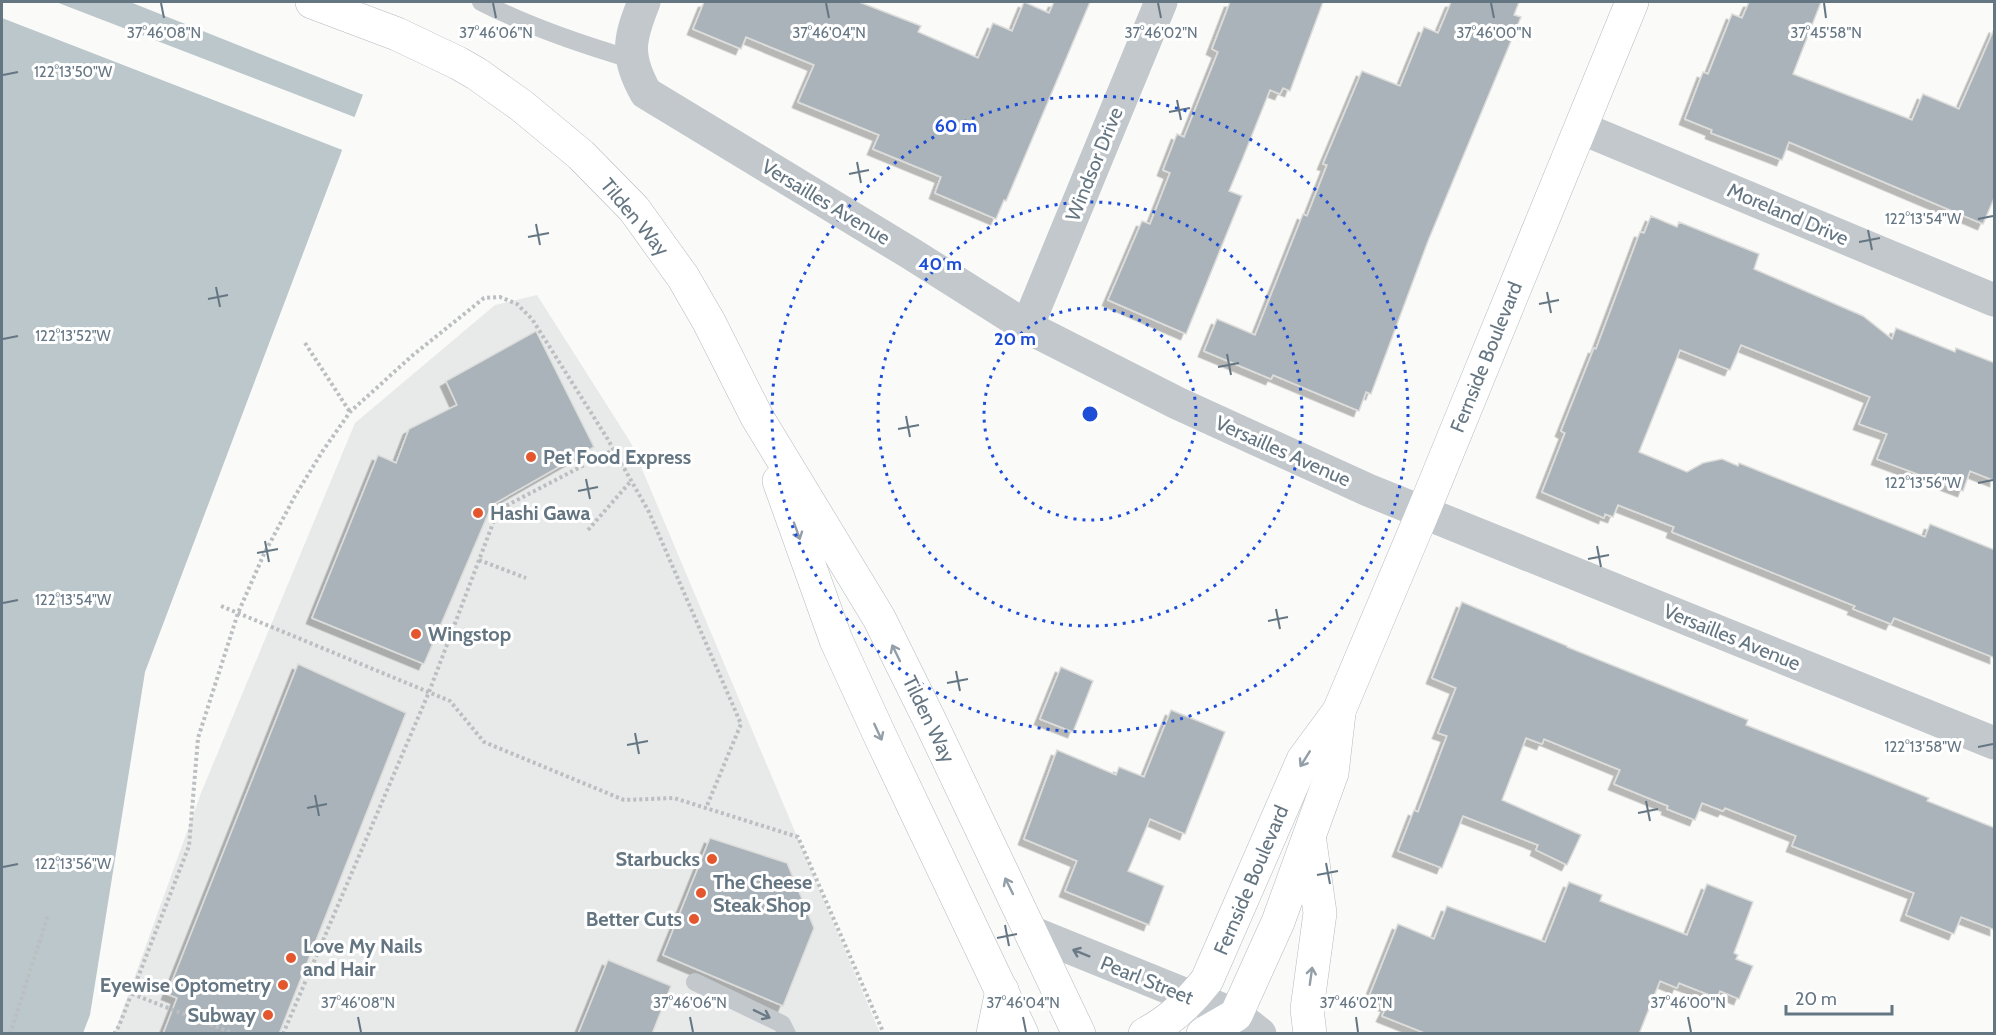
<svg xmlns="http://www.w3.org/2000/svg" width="1996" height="1035" font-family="Cabin,sans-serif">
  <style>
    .built { fill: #e8e9e9 }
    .water { fill: #bbc7cb }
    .pier { fill: #fafaf8 }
    .building { fill: #aab3b9; stroke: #dcdcda; stroke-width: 1.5; filter: url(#shadow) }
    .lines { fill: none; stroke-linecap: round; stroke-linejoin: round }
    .secondary-casing { stroke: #b3babf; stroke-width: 34 }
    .path { stroke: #bbbfc2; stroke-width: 4; stroke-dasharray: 3 3; stroke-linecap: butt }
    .lane { stroke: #c3c8cc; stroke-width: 18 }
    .street { stroke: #c3c8cc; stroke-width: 33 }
    .secondary { stroke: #fff; stroke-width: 33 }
    .oneway { stroke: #939fa8 }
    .oneway2 { stroke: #6a7a87 }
    .ticks { fill: none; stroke: #657683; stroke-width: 2 }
    .ring { fill: none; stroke: #1d4ed8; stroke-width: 3; stroke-dasharray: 3 6 }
    .poi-dot { fill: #e4572e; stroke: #fff; stroke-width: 2 }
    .labels { text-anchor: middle; stroke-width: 6; stroke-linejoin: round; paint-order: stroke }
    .street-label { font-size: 20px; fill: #657683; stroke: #fff }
    .poi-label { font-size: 20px; font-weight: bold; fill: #657683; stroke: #fff; text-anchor: start }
    .ticks-label { font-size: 15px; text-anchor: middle; fill: #657683; stroke: #fff; stroke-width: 6; stroke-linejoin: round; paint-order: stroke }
    .centre { fill: #1d4ed8; stroke: #fff; stroke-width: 3 }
    .ring-label { font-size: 18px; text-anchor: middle; font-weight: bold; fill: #1d4ed8; stroke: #fff; stroke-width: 6; stroke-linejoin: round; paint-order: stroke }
  </style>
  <defs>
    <filter id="shadow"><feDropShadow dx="-5.5" dy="5.5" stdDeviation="0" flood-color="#0004"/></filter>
  </defs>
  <rect width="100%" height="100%" fill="#fafaf8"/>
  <path class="built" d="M537,295L631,443L880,1033L114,1034L201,793L355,423L495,305Z"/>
  <path class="water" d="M2,2H398L145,672L90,1015L83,1033L2,1034Z"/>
  <g class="pier">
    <path d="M2,2H56L357,118L345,151L2,18Z"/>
    <path d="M130,2H401L366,96Z"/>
  </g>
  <g class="building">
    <path d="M704,2H859L921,26L918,32L978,58L993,23L1012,31L1024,2L1049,13L1054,2H1090L1006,201L1004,200L996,219L935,193L941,177L873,149L879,135L798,102L814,65L746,37L741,49L693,29Z"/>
    <path d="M1230,2H1323L1290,91L1283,88L1280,94L1270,90L1242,160L1229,191L1242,196L1186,334L1108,300L1142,221L1150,224L1170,173L1163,170L1177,134L1184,137L1218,52L1212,49Z"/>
    <path d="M1451,2H1519L1514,15L1521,17L1428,241L1371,394L1366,392L1359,411L1273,375L1271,379L1204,351L1217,319L1255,335L1303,214L1307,216L1327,165L1323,164L1362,71L1400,86L1424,27L1438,33Z"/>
    <path d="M1749,2H1821L1793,74L1912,120L1923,94L1959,109L1995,27V196L1983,224L1789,142L1782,160L1711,133L1712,130L1685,119L1703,72L1708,74L1732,14L1742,18Z"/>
    <path d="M1651,216L1677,227L1679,222L1759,254L1754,269L1863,316L1892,339L1896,328L1955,352L1956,348L1995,363V481L1970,471L1963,491L1877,459L1887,434L1859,424L1870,397L1741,345L1730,370L1680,350L1639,452L1687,472L1703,463L1722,459L1738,466L1739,463L1925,537L1930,524L1995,550V658L1894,618L1891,624L1853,609L1855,606L1672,532L1674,527L1618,505L1613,517L1605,514L1604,518L1542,492L1565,433L1561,431L1594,348L1596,349L1640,232L1644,233Z"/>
    <path d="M536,331L594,447L492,505L424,664L312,618L378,455L396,463L409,429L457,405L446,381Z"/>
    <path d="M1462,602L1567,646V647L1748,720L1746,725L1865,772L1929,798L1927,801L1995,828V930L1961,917L1954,934L1906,915L1914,893L1792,846L1796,836L1725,808L1723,811L1702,803L1695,820L1667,809L1668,806L1614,784L1620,770L1544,739L1542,744L1526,738L1502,800L1581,835L1567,865L1536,850L1538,845L1463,816L1442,868L1398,851L1414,810L1418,812L1447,736L1438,733L1456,688L1432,678Z"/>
    <path d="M298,664L406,713L279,1034H163L177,998L167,994Z"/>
    <path d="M1061,667L1093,681L1073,732L1040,719Z"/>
    <path d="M1171,710L1225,732L1185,834L1150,819L1128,871L1164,886L1149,925L1065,891L1077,861L1024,839L1057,750L1116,775L1119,767L1144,777Z"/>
    <path d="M710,838L787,863L814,928L783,1006L663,955Z"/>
    <path d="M1569,882L1602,895L1600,901L1687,935L1707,884L1753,902L1734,953L1738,955L1736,959L1753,966L1739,999L1720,991L1717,998L1679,983L1677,988L1660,981L1639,1034H1427L1382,1016L1387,1006L1368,999L1398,924L1434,939L1447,906L1545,942Z"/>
    <path d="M608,960L671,986L652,1034H578Z"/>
  </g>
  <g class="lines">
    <defs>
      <g id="secondary">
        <path d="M312,2L397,34L458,63L477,74L522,106L581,155L634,209L683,277L709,322L757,417L879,618L931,723L1079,1034"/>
        <path d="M779,481L836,640L881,738L1022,1034"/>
        <path d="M1310,842L1320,913L1307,1009L1310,1034"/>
        <path d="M993,1034L1002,990"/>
        <path d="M1145,1034C1170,1021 1190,1002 1207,980L1303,760L1339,711L1423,512L1632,2"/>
        <path d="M1203,1034L1236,1015L1278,922L1332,773L1339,713"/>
      </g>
    </defs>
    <use href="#secondary" class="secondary-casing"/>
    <g class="path">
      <path d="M305,343L350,412"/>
      <path d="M588,530L631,481"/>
      <path d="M479,560L526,578"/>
      <path d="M221,606L450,701L484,742L624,800L674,798L798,837L884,1034"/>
      <path d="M104,983L235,1034"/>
      <path d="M10,1034L48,915"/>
      <path d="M114,1034L119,1026L189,846L198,738L238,613L264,554L295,496L322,452L350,412L413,355L484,298L500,297L517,304L532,319L607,438L649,512L741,724L706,808"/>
      <path d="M283,1034L429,692L498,510L613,450"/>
    </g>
    <g class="lane">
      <path d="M481,2C528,26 580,44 631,59"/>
      <path d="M695,982L782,1024L787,1034"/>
    </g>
    <g class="street">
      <path d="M644,2C629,39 625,56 646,93L910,253L1027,327L1177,403L1368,490L1994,743"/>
      <path d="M1581,128L1994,300"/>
      <path d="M1027,327L1161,2"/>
      <path d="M1031,932L1236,1015L1260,1034"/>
    </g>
    <use href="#secondary" class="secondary"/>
  </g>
  <defs><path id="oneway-shaft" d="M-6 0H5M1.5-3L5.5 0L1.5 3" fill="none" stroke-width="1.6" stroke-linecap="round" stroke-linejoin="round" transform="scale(1.5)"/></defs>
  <g class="oneway">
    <use href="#oneway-shaft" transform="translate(797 531) rotate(70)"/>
    <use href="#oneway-shaft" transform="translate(896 653) rotate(-116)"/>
    <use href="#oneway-shaft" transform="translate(878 732) rotate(65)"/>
    <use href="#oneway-shaft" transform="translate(1305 759) rotate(122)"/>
    <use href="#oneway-shaft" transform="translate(1009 886) rotate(-116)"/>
    <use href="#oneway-shaft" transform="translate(1311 976) rotate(-82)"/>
  </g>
  <g class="oneway2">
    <use href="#oneway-shaft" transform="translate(1081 953) rotate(-158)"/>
    <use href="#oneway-shaft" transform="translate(762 1014) rotate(26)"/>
  </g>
  <path class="ticks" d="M161,3L164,18M493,3L496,18M826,3L829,18M1158,3L1161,18M1491,3L1494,18M1824,3L1826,18M3,75L18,72M1177,100L1181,120M1169,112L1190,108M857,162L861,183M849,174L869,170M1978,219L1993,216M536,224L540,245M1868,230L1872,250M528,237L549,233M1859,242L1880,238M216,287L220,307M1547,292L1551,313M208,299L228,295M1539,304L1559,300M3,339L18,336M1227,354L1231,375M1218,367L1239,363M906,416L910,437M898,429L919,425M586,479L590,499M1978,483L1993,480M578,491L598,487M265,541L269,562M1597,546L1601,567M257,553L278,549M1588,559L1609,555M3,603L18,600M1276,609L1280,629M1268,621L1288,617M956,671L960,691M947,683L968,679M635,733L639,754M627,745L648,741M1978,747L1993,744M315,795L319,816M1646,801L1650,821M307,808L327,804M1638,813L1658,809M1326,863L1330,884M3,867L18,864M1317,875L1338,871M1005,925L1009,946M997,938L1017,934M358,1017L361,1032M690,1017L693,1032M1023,1017L1026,1032M1356,1017L1358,1032M1688,1017L1691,1032"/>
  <g class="ring">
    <circle cx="1090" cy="414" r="106"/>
    <circle cx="1090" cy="414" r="212"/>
    <circle cx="1090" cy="414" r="318"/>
  </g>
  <g class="poi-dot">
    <circle cx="531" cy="457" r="6"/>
    <circle cx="478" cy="513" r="6"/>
    <circle cx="416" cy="634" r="6"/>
    <circle cx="712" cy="859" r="6"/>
    <circle cx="701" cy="893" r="6"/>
    <circle cx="694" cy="919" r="6"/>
    <circle cx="291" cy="958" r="6"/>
    <circle cx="283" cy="985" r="6"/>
    <circle cx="268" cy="1015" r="6"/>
  </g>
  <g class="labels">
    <g class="street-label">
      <text transform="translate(1094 164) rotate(-68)" y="7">Windsor Drive</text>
      <text transform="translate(826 202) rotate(31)" y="7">Versailles Avenue</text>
      <text transform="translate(1788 214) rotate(23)" y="7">Moreland Drive</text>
      <text transform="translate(635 217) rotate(50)" y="7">Tilden Way</text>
      <text transform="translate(1486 357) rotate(-68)" y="7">Fernside Boulevard</text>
      <text transform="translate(1283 451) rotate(24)" y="7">Versailles Avenue</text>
      <text transform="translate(1732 637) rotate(22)" y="7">Versailles Avenue</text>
      <text transform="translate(929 719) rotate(64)" y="7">Tilden Way</text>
      <text transform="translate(1251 880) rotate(-67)" y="7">Fernside Boulevard</text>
      <text transform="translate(1147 980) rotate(22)" y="7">Pearl Street</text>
    </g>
    <g class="poi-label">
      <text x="543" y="464">Pet Food Express</text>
      <text x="490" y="520">Hashi Gawa</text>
      <text x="428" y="641">Wingstop</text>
      <text x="700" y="866" text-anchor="end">Starbucks</text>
      <text x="713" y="889">The Cheese<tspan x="713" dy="23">Steak Shop</tspan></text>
      <text x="682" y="926" text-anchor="end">Better Cuts</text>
      <text x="303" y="953">Love My Nails<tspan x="303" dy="23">and Hair</tspan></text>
      <text x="271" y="992" text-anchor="end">Eyewise Optometry</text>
      <text x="256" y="1022" text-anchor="end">Subway</text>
    </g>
  </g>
  <g class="ticks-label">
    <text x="164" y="38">37°46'08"N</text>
    <text x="496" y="38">37°46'06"N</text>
    <text x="829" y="38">37°46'04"N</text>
    <text x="1161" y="38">37°46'02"N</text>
    <text x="1494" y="38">37°46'00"N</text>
    <text x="1826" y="38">37°45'58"N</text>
    <text x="73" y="77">122°13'50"W</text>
    <text x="1923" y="224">122°13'54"W</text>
    <text x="73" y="341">122°13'52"W</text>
    <text x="1923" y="488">122°13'56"W</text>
    <text x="73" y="605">122°13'54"W</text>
    <text x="1923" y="752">122°13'58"W</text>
    <text x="73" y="869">122°13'56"W</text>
    <text x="358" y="1008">37°46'08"N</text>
    <text x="690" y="1008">37°46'06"N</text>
    <text x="1023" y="1008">37°46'04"N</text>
    <text x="1356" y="1008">37°46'02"N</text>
    <text x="1688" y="1008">37°46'00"N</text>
  </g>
  <circle cx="1090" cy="414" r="9" class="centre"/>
  <g class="ring-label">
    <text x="956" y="132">60 m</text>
    <text x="940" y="270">40 m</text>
    <text x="1015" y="345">20 m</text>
  </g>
  <rect width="1996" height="1035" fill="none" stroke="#657683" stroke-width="6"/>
  <path d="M1786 1005v9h106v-9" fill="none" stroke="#657683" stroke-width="3"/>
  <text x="1795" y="1005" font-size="18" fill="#657683" stroke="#ffffff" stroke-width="4.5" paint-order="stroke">20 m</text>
</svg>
